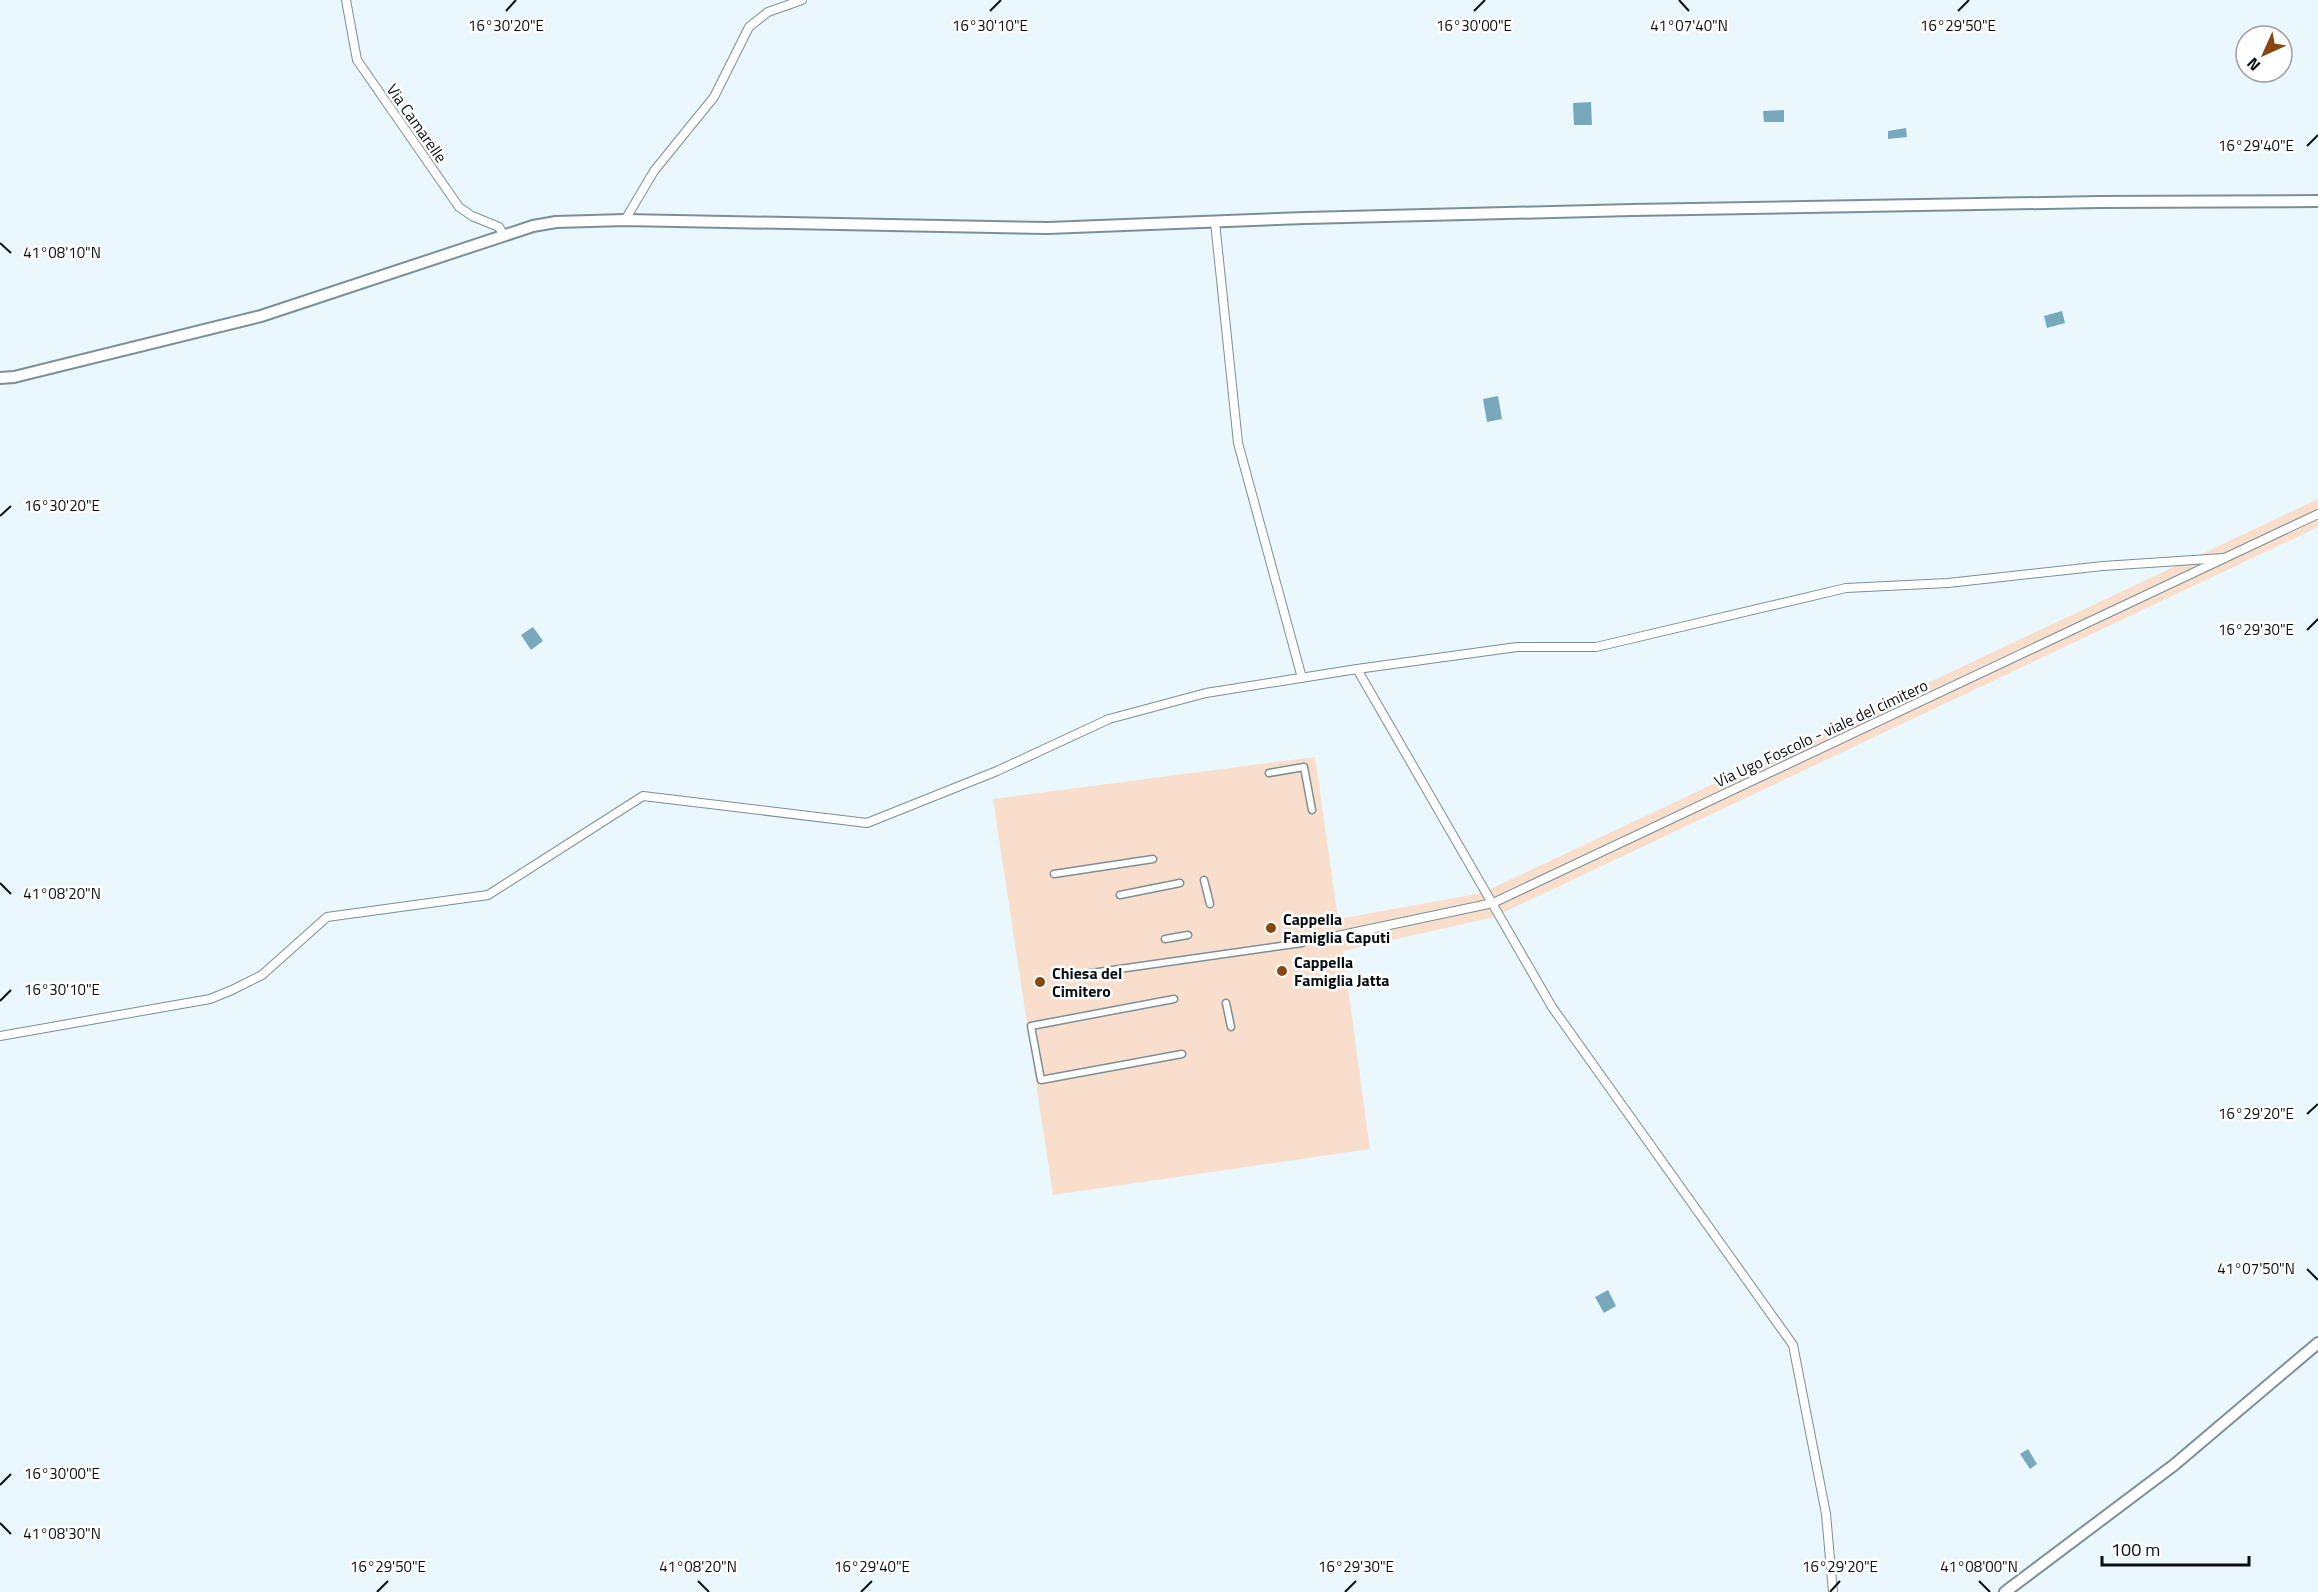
<svg xmlns="http://www.w3.org/2000/svg" width="2318" height="1592" font-family="'Titillium Web',sans-serif">
  <style>
    .green { fill: #f9decc }
    .water { fill: #78a8bc }
    .lines { fill: none; stroke-linecap: round; stroke-linejoin: round }
    .pedestrian-tunnel { stroke: #c8d4da; stroke-width: 6; stroke-dasharray: 6 3; stroke-linecap: butt }
    .pedestrian-casing { stroke: #7b8f97; stroke-width: 9 }
    .minor-casing { stroke: #7b8f97; stroke-width: 10 }
    .secondary-casing { stroke: #7b8f97; stroke-width: 14 }
    .pedestrian { stroke: #fff; stroke-width: 6 }
    .minor { stroke: #fff; stroke-width: 8 }
    .secondary { stroke: #fff; stroke-width: 10 }
    .ticks { fill: none; stroke: #080f12; stroke-width: 2 }
    .poi-dot { fill: #87470e; stroke: #fff; stroke-width: 2 }
    .labels { text-anchor: middle; stroke-width: 5; stroke-linejoin: round; paint-order: stroke }
    .street-label { font-size: 16px; fill: #080f12; stroke: #fff }
    .poi-label { font-size: 16px; font-weight: bold; fill: #080f12; stroke: #fff; text-anchor: start }
    .ticks-label { font-size: 15px; text-anchor: middle; fill: #080f12; stroke: #fff; stroke-width: 5; stroke-linejoin: round; paint-order: stroke }
  </style>
  <rect width="100%" height="100%" fill="#eaf7fd"/>
  <path class="green" d="M2318,499V527L1494,917L1343,951L1370,1149L1053,1195L993,799L1315,757L1338,919L1482,893Z"/>
  <g class="water">
    <path d="M1591,102L1592,125H1574L1573,103Z"/>
    <path d="M1784,110V122H1764L1763,111Z"/>
    <path d="M1906,128L1907,137L1888,139V131Z"/>
    <path d="M2062,311L2065,323L2047,328L2044,316Z"/>
    <path d="M1498,396L1502,419L1487,422L1483,399Z"/>
    <path d="M533,627L543,641L531,650L521,635Z"/>
    <path d="M1608,1290L1616,1306L1604,1313L1595,1297Z"/>
    <path d="M2028,1449L2037,1464L2030,1469L2020,1454Z"/>
  </g>
  <g class="lines">
    <path class="pedestrian-tunnel" d="M1302,943L1316,941"/>
    <defs>
      <g id="pedestrian">
        <path d="M1269,773L1304,767L1312,810"/>
        <path d="M1054,874L1153,859"/>
        <path d="M1204,880L1210,904"/>
        <path d="M1120,895L1180,883"/>
        <path d="M1165,939L1188,935"/>
        <path d="M1063,977L1302,943"/>
        <path d="M1174,999L1031,1026L1041,1080L1182,1054"/>
        <path d="M1226,1003L1231,1027"/>
      </g>
      <g id="minor">
        <path d="M346,0L357,60L459,207L472,216L499,227L504,236"/>
        <path d="M625,220L654,171L714,97L749,27L768,12L802,0"/>
        <path d="M1215,222L1238,443L1302,678"/>
        <path d="M1323,939L1493,903L2318,514"/>
        <path d="M0,1036L210,999L232,990L262,975L327,917L488,895L643,796L867,823L997,771L1109,719L1206,693L1357,669"/>
        <path d="M1833,1592L1826,1514L1793,1345L1552,1007L1357,669L1517,647H1596L1846,588L1948,583L2103,566L2224,558"/>
      </g>
      <g id="secondary">
        <path d="M0,378L14,377L261,316L533,226L556,222L625,220L1048,228L1305,218L1632,210L2099,202L2318,201"/>
        <path d="M2005,1592L2174,1465L2318,1343"/>
      </g>
    </defs>
    <use href="#pedestrian" class="pedestrian-casing"/>
    <use href="#minor" class="minor-casing"/>
    <use href="#secondary" class="secondary-casing"/>
    <use href="#pedestrian" class="pedestrian"/>
    <use href="#minor" class="minor"/>
    <use href="#secondary" class="secondary"/>
  </g>
  <path class="ticks" d="M1679,0L1689,11M506,11L516,0M990,11L1001,0M1474,11L1485,0M1958,11L1969,0M2307,146L2318,135M0,243L11,253M0,516L11,506M2307,630L2318,619M0,883L11,894M0,1001L11,990M2307,1114L2318,1104M2307,1269L2318,1280M0,1485L11,1474M0,1523L11,1534M698,1581L709,1592M1979,1581L1990,1592M377,1592L388,1581M861,1592L872,1581M1345,1592L1356,1581M1830,1592L1840,1581"/>
  <g class="poi-dot">
    <circle cx="1271" cy="928" r="6"/>
    <circle cx="1282" cy="971" r="6"/>
    <circle cx="1040" cy="982" r="6"/>
  </g>
  <g class="labels">
    <g class="street-label">
      <text transform="translate(417 123) rotate(55)" y="6">Via Camarelle</text>
      <text transform="translate(1821 733) rotate(-25)" y="6">Via Ugo Foscolo - viale del cimitero</text>
    </g>
    <g class="poi-label">
      <text x="1283" y="925">Cappella<tspan x="1283" dy="18">Famiglia Caputi</tspan></text>
      <text x="1294" y="968">Cappella<tspan x="1294" dy="18">Famiglia Jatta</tspan></text>
      <text x="1052" y="979">Chiesa del<tspan x="1052" dy="18">Cimitero</tspan></text>
    </g>
  </g>
  <g class="ticks-label">
    <text x="506" y="31">16°30'20"E</text>
    <text x="990" y="31">16°30'10"E</text>
    <text x="1474" y="31">16°30'00"E</text>
    <text x="1689" y="31">41°07'40"N</text>
    <text x="1958" y="31">16°29'50"E</text>
    <text x="2256" y="151">16°29'40"E</text>
    <text x="62" y="258">41°08'10"N</text>
    <text x="62" y="511">16°30'20"E</text>
    <text x="2256" y="635">16°29'30"E</text>
    <text x="62" y="899">41°08'20"N</text>
    <text x="62" y="995">16°30'10"E</text>
    <text x="2256" y="1119">16°29'20"E</text>
    <text x="2256" y="1274">41°07'50"N</text>
    <text x="62" y="1479">16°30'00"E</text>
    <text x="62" y="1539">41°08'30"N</text>
    <text x="388" y="1572">16°29'50"E</text>
    <text x="698" y="1572">41°08'20"N</text>
    <text x="872" y="1572">16°29'40"E</text>
    <text x="1356" y="1572">16°29'30"E</text>
    <text x="1840" y="1572">16°29'20"E</text>
    <text x="1979" y="1572">41°08'00"N</text>
  </g>
  <g transform="translate(2264 54) rotate(225)"><circle r="28" fill="#ffffff" stroke="#9c9fa0" stroke-width="1.5"/>
  <path d="M0-4.5L10 22L0 15L-10 22Z" fill="#87470e"/>
  <text y="-9" font-size="16" font-weight="bold" text-anchor="middle" fill="#080f12">N</text>
  </g>
  <path d="M2102 1556v9h147v-9" fill="none" stroke="#080f12" stroke-width="3"/>
  <text x="2111" y="1556" font-size="18" fill="#080f12" stroke="#ffffff" stroke-width="4.5" paint-order="stroke">100 m</text>
</svg>
